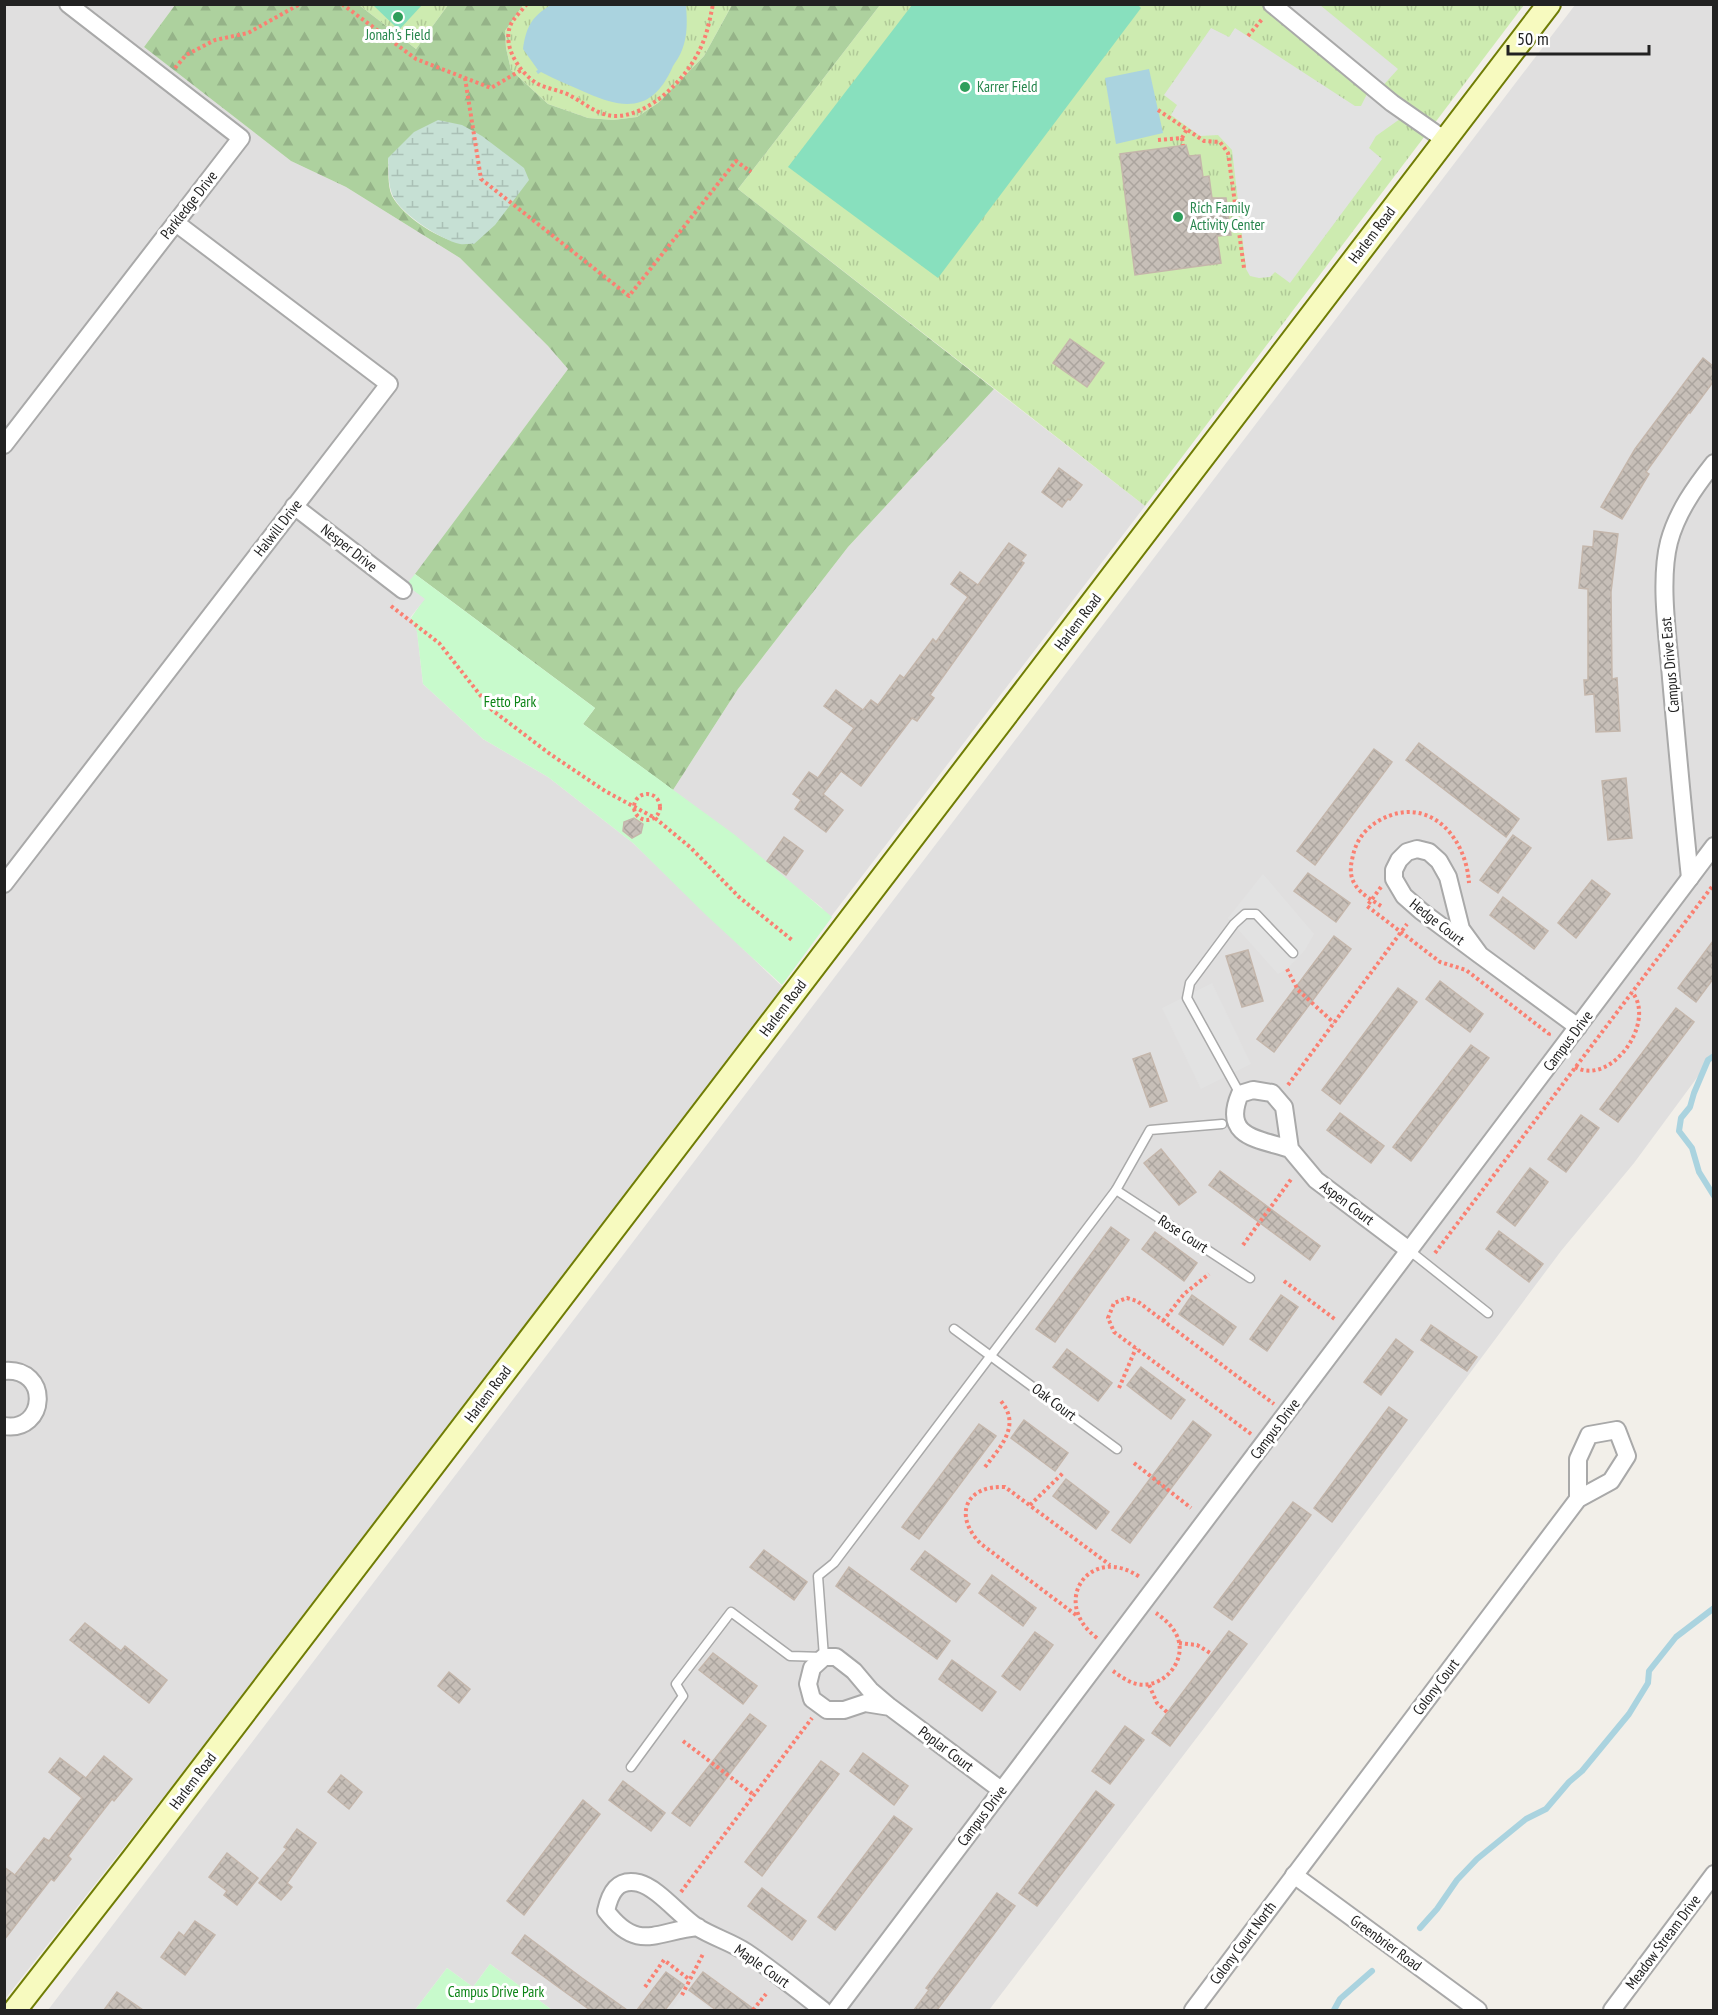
<svg xmlns="http://www.w3.org/2000/svg" width="1718" height="2015" font-family="'PT Sans Narrow',sans-serif">
  <style>
    .residential { fill: #e0dfdf }
    .grass { fill: url(#grass-tufts) }
    .forest { fill: url(#forest-firs); fill-rule: evenodd }
    .wetland { fill: url(#wetland-marsh) }
    .park { fill: #c8facc }
    .pitch { fill: #88e0be }
    .parking { fill: #e2e2e2 }
    .water { fill: #aad3df }
    .lines { fill: none; stroke-linecap: round; stroke-linejoin: round }
    .stream { stroke: #aad3df; stroke-width: 6 }
    .building { fill: url(#building-cross-hatch); stroke: #c4b6ab; stroke-width: 1.5 }
    .service-casing { stroke: #a9a9a9; stroke-width: 11 }
    .minor-casing { stroke: #a9a9a9; stroke-width: 20 }
    .secondary-casing { stroke: #707d05; stroke-width: 26 }
    .path { stroke: #fa8072; stroke-width: 4; stroke-dasharray: 3 3; stroke-linecap: butt }
    .service { stroke: #fff; stroke-width: 8 }
    .minor { stroke: #fff; stroke-width: 16 }
    .secondary { stroke: #f7fabf; stroke-width: 22 }
    .leisure-dot { fill: #2e9e5b; stroke: #fff; stroke-width: 2 }
    .labels { text-anchor: middle; stroke-width: 6; stroke-linejoin: round; paint-order: stroke }
    .leisure-label { font-size: 15px; fill: #27864d; stroke: #fff; text-anchor: start }
    .street-label { font-size: 15px; fill: #222; stroke: #fff }
    .park-label { font-size: 15px; fill: #0c8416; stroke: #fff }
  </style>
  <defs>
    <pattern id="grass-tufts" width="24" height="20" patternUnits="userSpaceOnUse" patternTransform="scale(1.5)"><rect width="24" height="20" fill="#cdebb0"/><path d="M3 7l-1-3M5 7V3M7 7l1-3M15 17l-1-3M17 17v-4M19 17l1-3" fill="none" stroke="#b0c997"/></pattern>
    <pattern id="forest-firs" width="22" height="20" patternUnits="userSpaceOnUse" patternTransform="scale(1.5)"><rect width="22" height="20" fill="#add19e"/><path d="M5 1l3.5 6h-7zM16 11l3.5 6h-7z" fill="#95b388"/></pattern>
    <pattern id="wetland-marsh" width="20" height="14" patternUnits="userSpaceOnUse" patternTransform="scale(1.5)"><rect width="20" height="14" fill="#c6e0d4"/><path d="M1 5h8M5 5V1M11 12h8M15 12V8" fill="none" stroke="#aac0b6"/></pattern>
    <pattern id="building-cross-hatch" width="8" height="8" patternUnits="userSpaceOnUse" patternTransform="scale(1.5)"><rect width="8" height="8" fill="#c7bfb8"/><path d="M0 0l8 8M0 8l8-8" fill="none" stroke="#aba49e"/></pattern>
  </defs>
  <rect width="100%" height="100%" fill="#f2efe9"/>
  <g class="residential">
    <path d="M5,5H175L144,47L291,161L346,187L460,258L548,346L568,369L392,606L411,618L417,631L423,684L483,739L548,777L633,843L792,996L5,1999Z"/>
    <path d="M1575,5H1713V1056L1634,1163L1561,1251L1240,1681L989,2010H552L490,1964L473,1987L447,1968L415,2010H48Z"/>
    <path d="M994,389L1145,506L830,918L821,907L673,790L738,689L848,547Z"/>
  </g>
  <g class="grass">
    <path d="M359,5H448L416,49Z"/>
    <path d="M523,5H732L704,56L658,103L637,117L613,120L588,118L548,104L511,70L506,48L505,31Z"/>
    <path d="M880,5H1524L1145,506L738,189Z"/>
  </g>
  <path class="forest" d="M175,5H359L416,49L448,5H523L505,31L506,48L511,70L548,104L588,118L613,120L637,117L658,103L704,56L732,5H880L738,189L994,389L848,547L738,689L673,790L583,724L595,708L415,574L568,369L548,346L460,258L346,187L291,161L144,47ZM388,158L471,243C446,246 403,217 392,196C387,185 389,169 388,158Z"/>
  <path class="wetland" d="M438,120L462,125L482,136L524,168L529,180L495,225L474,244C469,243 465,245 460,244C441,240 395,211 391,191C388,181 389,169 388,158L414,132Z"/>
  <g class="park">
    <path d="M415,574L595,708L583,724L735,835L832,917L782,985L706,915L633,843L548,777L483,739L423,684L417,632L411,618L424,599L406,585Z"/>
    <path d="M490,1964L552,2010H415L447,1968L473,1987Z"/>
  </g>
  <g class="pitch">
    <path d="M1137,4L1141,8L938,278L788,167L912,5Z"/>
    <path d="M373,5H422L399,30Z"/>
  </g>
  <g class="parking">
    <path d="M1283,5H1320L1398,69L1378,91L1407,114L1376,136L1369,148L1382,159L1290,283L1275,272L1270,277L1259,278L1250,276L1246,269L1232,150L1218,135L1200,136L1171,115L1177,105L1164,95L1211,28L1229,37L1235,28L1355,106H1361L1371,86Z"/>
    <path d="M406,585L425,599L409,619L391,606Z"/>
    <path d="M1263,874L1314,934L1305,950L1287,969L1278,974L1228,918Z"/>
    <path d="M1212,983L1251,1064L1201,1089L1162,1008Z"/>
    <path d="M686,1990L713,2010H671Z"/>
  </g>
  <g class="water">
    <path d="M551,5H686C687,19 688,36 682,50C680,56 676,61 673,66C654,110 627,111 587,93C572,86 556,80 541,72L538,74L536,71L538,70L523,49C526,27 532,16 551,5Z"/>
    <path d="M1149,69L1163,133L1116,144L1105,78Z"/>
  </g>
  <g class="lines">
    <g class="stream">
      <path d="M1714,1056L1708,1060L1694,1093L1690,1107L1681,1118L1679,1131L1692,1148L1699,1172L1714,1196"/>
      <path d="M1420,1928L1437,1909L1457,1880L1477,1859L1526,1819L1546,1809L1569,1782L1582,1771L1629,1714L1648,1683L1649,1671L1676,1637L1714,1608"/>
      <path d="M1334,2010L1340,1999L1372,1971"/>
    </g>
  </g>
  <g class="building">
    <path d="M1186,145L1189,156L1200,155L1203,177L1209,176L1212,198H1226L1231,235L1217,236L1221,263L1135,275L1120,154Z"/>
    <path d="M1070,339L1104,363L1087,387L1053,363Z"/>
    <path d="M1703,358L1713,366V382L1690,413L1689,412L1646,472L1649,474L1622,519L1601,507L1635,449Z"/>
    <path d="M1059,468L1082,485L1070,500L1068,499L1062,507L1042,492Z"/>
    <path d="M1594,531L1618,534L1611,592L1612,679L1617,678L1620,731L1596,732L1594,694L1585,695L1584,680H1588V589L1579,588L1583,546L1593,547Z"/>
    <path d="M1009,543L1026,555L1021,561L1024,563L930,695L934,698L917,721L912,718L861,786L841,771L823,794L843,810L826,832L795,809L801,800L793,794L809,772L818,778L854,728L824,706L836,690L863,710L871,700L878,705L900,675L904,678L933,639L936,642L968,597L951,584L960,572L978,585Z"/>
    <path d="M1419,743L1519,819L1506,837L1406,760Z"/>
    <path d="M1374,749L1392,762L1315,865L1297,851Z"/>
    <path d="M1626,778L1632,838L1608,840L1602,781Z"/>
    <path d="M634,818L643,824L641,833L632,838L623,831L624,822Z"/>
    <path d="M1513,835L1531,848L1498,893L1480,880Z"/>
    <path d="M784,837L803,851L786,875L767,861Z"/>
    <path d="M1308,873L1350,903L1336,922L1294,891Z"/>
    <path d="M1592,880L1610,894L1576,938L1558,923Z"/>
    <path d="M1503,897L1548,931L1534,949L1490,915Z"/>
    <path d="M1334,936L1351,949L1274,1052L1257,1039Z"/>
    <path d="M1713,941V979L1696,1002L1678,988Z"/>
    <path d="M1248,950L1263,1001L1242,1007L1226,956Z"/>
    <path d="M1440,981L1483,1014L1470,1032L1426,999Z"/>
    <path d="M1398,988L1417,1002L1340,1104L1322,1090Z"/>
    <path d="M1676,1008L1694,1022L1618,1122L1600,1109Z"/>
    <path d="M1471,1045L1489,1058L1411,1161L1393,1147Z"/>
    <path d="M1150,1053L1167,1101L1150,1107L1133,1059Z"/>
    <path d="M1340,1113L1384,1146L1371,1163L1327,1130Z"/>
    <path d="M1581,1115L1599,1128L1566,1172L1548,1159Z"/>
    <path d="M1161,1149L1196,1192L1179,1205L1144,1163Z"/>
    <path d="M1530,1168L1548,1182L1515,1226L1497,1212Z"/>
    <path d="M1220,1171L1320,1246L1310,1260L1209,1185Z"/>
    <path d="M1111,1227L1129,1240L1055,1342L1036,1329Z"/>
    <path d="M1499,1231L1543,1264L1529,1282L1486,1249Z"/>
    <path d="M1155,1232L1197,1263L1184,1281L1142,1249Z"/>
    <path d="M1192,1295L1236,1327L1223,1345L1179,1314Z"/>
    <path d="M1281,1295L1298,1307L1267,1351L1250,1339Z"/>
    <path d="M1431,1325L1477,1357L1467,1371L1421,1340Z"/>
    <path d="M1396,1339L1413,1352L1381,1395L1364,1382Z"/>
    <path d="M1067,1349L1112,1383L1098,1401L1053,1367Z"/>
    <path d="M1141,1367L1185,1400L1171,1419L1127,1385Z"/>
    <path d="M1389,1407L1407,1420L1332,1522L1314,1508Z"/>
    <path d="M1024,1420L1068,1453L1055,1471L1011,1438Z"/>
    <path d="M1193,1421L1211,1435L1130,1543L1112,1530Z"/>
    <path d="M979,1424L996,1436L919,1539L902,1527Z"/>
    <path d="M1066,1479L1109,1512L1096,1529L1053,1496Z"/>
    <path d="M1293,1502L1311,1515L1232,1620L1214,1607Z"/>
    <path d="M764,1550L807,1582L794,1600L750,1567Z"/>
    <path d="M925,1551L970,1584L956,1602L911,1569Z"/>
    <path d="M849,1567L950,1641L937,1659L836,1586Z"/>
    <path d="M992,1575L1036,1608L1023,1626L979,1593Z"/>
    <path d="M85,1623L121,1651L125,1646L167,1680L149,1703L70,1640Z"/>
    <path d="M1229,1631L1247,1644L1170,1746L1152,1733Z"/>
    <path d="M1035,1632L1053,1645L1020,1690L1002,1676Z"/>
    <path d="M713,1653L757,1686L743,1704L699,1670Z"/>
    <path d="M952,1660L996,1692L982,1711L939,1679Z"/>
    <path d="M449,1672L470,1689L459,1703L438,1686Z"/>
    <path d="M750,1714L766,1726L690,1826L672,1813Z"/>
    <path d="M1125,1726L1144,1740L1110,1784L1092,1771Z"/>
    <path d="M863,1753L908,1786L894,1805L850,1771Z"/>
    <path d="M104,1756L132,1779L114,1801L112,1799L68,1856L71,1859L54,1881L51,1879L4,1940V1867L15,1875L44,1838L49,1841L82,1798L49,1772L60,1758L86,1778Z"/>
    <path d="M821,1761L839,1774L762,1876L745,1862Z"/>
    <path d="M341,1775L362,1792L349,1809L328,1792Z"/>
    <path d="M623,1781L665,1813L651,1831L609,1800Z"/>
    <path d="M1096,1791L1114,1805L1037,1906L1019,1893Z"/>
    <path d="M583,1800L600,1814L524,1915L507,1901Z"/>
    <path d="M894,1816L912,1829L835,1930L818,1917Z"/>
    <path d="M297,1829L316,1843L287,1883L292,1887L281,1900L259,1883L287,1849L284,1847Z"/>
    <path d="M227,1853L258,1878L237,1905L224,1895L227,1891L209,1877Z"/>
    <path d="M762,1888L806,1921L792,1940L748,1906Z"/>
    <path d="M997,1893L1015,1906L937,2010H914L929,1990L926,1988Z"/>
    <path d="M195,1921L215,1935L185,1975L161,1957L179,1932L184,1936Z"/>
    <path d="M525,1935L582,1978L627,2010H590L554,1984L512,1953Z"/>
    <path d="M666,1972L684,1985L665,2010H637Z"/>
    <path d="M703,1972L755,2010H716L689,1990Z"/>
    <path d="M117,1992L143,2010H104Z"/>
  </g>
  <g class="lines">
    <defs>
      <g id="service">
        <path d="M1240,1094L1187,998L1190,983L1234,924L1245,914H1256L1293,953"/>
        <path d="M1116,1190L1250,1278"/>
        <path d="M1410,1251L1488,1313"/>
        <path d="M954,1329L1117,1449"/>
        <path d="M631,1767L683,1696L676,1684L731,1612L790,1656L824,1657L818,1576L834,1563L1116,1190L1150,1130L1222,1124"/>
      </g>
      <g id="minor">
        <path d="M1272,4L1392,103L1445,140"/>
        <path d="M4,445L241,138L68,4"/>
        <path d="M294,506L403,590"/>
        <path d="M1690,878C1683,812 1677,745 1671,678C1668,638 1659,581 1669,542C1677,512 1695,487 1714,463"/>
        <path d="M4,884L389,384L176,223"/>
        <path d="M1480,955L1421,911L1404,896L1394,879V870L1399,860L1407,852L1417,849L1429,852L1439,861L1448,877L1461,929L1480,955L1578,1027"/>
        <path d="M1290,1149C1260,1139 1221,1138 1240,1094L1253,1090L1272,1093L1284,1107L1290,1149L1316,1180L1410,1251"/>
        <path d="M4,1371C51,1367 47,1433 4,1426"/>
        <path d="M890,1707L865,1703L844,1710H827L812,1699L808,1684L812,1668L824,1657H836L854,1671L870,1690L890,1707L1001,1790"/>
        <path d="M1294,1875L1478,2010"/>
        <path d="M698,1927C656,1931 638,1953 606,1911C610,1893 617,1878 639,1883C658,1888 680,1916 697,1927C713,1937 731,1942 746,1952C773,1970 798,1991 823,2010"/>
        <path d="M836,2010L1714,846"/>
        <path d="M1193,2010L1578,1499L1611,1481L1627,1456L1617,1430L1589,1435L1578,1459V1499"/>
        <path d="M1612,2010L1714,1874"/>
      </g>
      <path id="secondary" d="M15,2010L132,1860L1549,4"/>
    </defs>
    <use href="#service" class="service-casing"/>
    <use href="#minor" class="minor-casing"/>
    <use href="#secondary" class="secondary-casing"/>
    <g class="path">
      <path d="M342,4L416,59L491,88L523,69"/>
      <path d="M527,4C522,10 516,16 512,22C500,44 519,73 538,84C548,89 559,90 569,95C583,102 597,115 614,116C649,117 686,79 700,49C707,35 710,19 713,4"/>
      <path d="M1248,36L1263,18"/>
      <path d="M175,68L186,55L215,40L248,33L300,4"/>
      <path d="M465,78L481,179L629,296L736,161L751,172"/>
      <path d="M1158,110L1204,141L1220,142L1228,153L1244,268"/>
      <path d="M1182,138L1183,145"/>
      <path d="M1158,140L1182,138L1187,129"/>
      <path d="M391,606L439,643L492,710L550,754L605,791L655,818L690,847L739,897L792,940"/>
      <circle cx="647" cy="807" r="13"/>
      <path d="M1381,887L1367,906L1440,962L1466,970L1549,1034L1548,1036"/>
      <path d="M1381,906C1372,900 1361,894 1356,886C1350,878 1350,868 1352,860C1355,842 1364,829 1380,820C1428,794 1466,836 1469,883"/>
      <path d="M1287,969L1298,990L1334,1023"/>
      <path d="M1575,1067C1611,1087 1657,1022 1632,992"/>
      <path d="M1288,1085L1407,924"/>
      <path d="M1243,1245L1292,1178"/>
      <path d="M1435,1253L1714,884"/>
      <path d="M1284,1281L1336,1320"/>
      <path d="M1163,1321L1184,1294L1209,1274"/>
      <path d="M1119,1388L1136,1348"/>
      <path d="M1251,1434L1114,1332L1108,1318L1114,1303L1127,1298L1137,1301L1274,1404"/>
      <path d="M1134,1463L1191,1508"/>
      <path d="M985,1467C1001,1446 1022,1425 1000,1400"/>
      <path d="M1030,1505L1063,1473"/>
      <path d="M1076,1615L981,1544C953,1516 965,1485 1005,1487L1110,1565"/>
      <path d="M1097,1638C1048,1601 1092,1542 1141,1578"/>
      <path d="M1179,1643L1197,1645L1212,1654"/>
      <path d="M1113,1671C1120,1676 1128,1682 1137,1684C1161,1689 1184,1665 1179,1642C1176,1629 1166,1620 1156,1613"/>
      <path d="M1149,1685L1157,1703L1168,1713"/>
      <path d="M683,1741L754,1795"/>
      <path d="M681,1892L812,1718"/>
      <path d="M645,1987L664,1960L690,1980"/>
      <path d="M682,1995L703,1954"/>
      <path d="M753,2010L766,1994"/>
    </g>
    <use href="#service" class="service"/>
    <use href="#minor" class="minor"/>
    <use href="#secondary" class="secondary"/>
  </g>
  <g class="leisure-dot">
    <circle cx="398" cy="17" r="6"/>
    <circle cx="965" cy="87" r="6"/>
    <circle cx="1178" cy="217" r="6"/>
  </g>
  <g class="labels">
    <g class="leisure-label">
      <text x="398" y="40" text-anchor="middle">Jonah's Field</text>
      <text x="977" y="92">Karrer Field</text>
      <text x="1190" y="213">Rich Family<tspan x="1190" dy="17">Activity Center</tspan></text>
    </g>
    <g class="street-label">
      <text transform="translate(189 205) rotate(-52)" y="5">Parkledge Drive</text>
      <text transform="translate(1372 235) rotate(-53)" y="5">Harlem Road</text>
      <text transform="translate(278 528) rotate(-52)" y="5">Halwill Drive</text>
      <text transform="translate(349 548) rotate(38)" y="5">Nesper Drive</text>
      <text transform="translate(1078 622) rotate(-53)" y="5">Harlem Road</text>
      <text transform="translate(1670 665) rotate(-95)" y="5">Campus Drive East</text>
      <text transform="translate(1437 922) rotate(38)" y="5">Hedge Court</text>
      <text transform="translate(783 1008) rotate(-53)" y="5">Harlem Road</text>
      <text transform="translate(1568 1041) rotate(-53)" y="5">Campus Drive</text>
      <text transform="translate(1347 1203) rotate(37)" y="5">Aspen Court</text>
      <text transform="translate(1183 1234) rotate(33)" y="5">Rose Court</text>
      <text transform="translate(488 1394) rotate(-53)" y="5">Harlem Road</text>
      <text transform="translate(1054 1402) rotate(37)" y="5">Oak Court</text>
      <text transform="translate(1275 1429) rotate(-53)" y="5">Campus Drive</text>
      <text transform="translate(1436 1687) rotate(-53)" y="5">Colony Court</text>
      <text transform="translate(946 1749) rotate(37)" y="5">Poplar Court</text>
      <text transform="translate(193 1781) rotate(-53)" y="5">Harlem Road</text>
      <text transform="translate(982 1816) rotate(-53)" y="5">Campus Drive</text>
      <text transform="translate(1663 1942) rotate(-53)" y="5">Meadow Stream Drive</text>
      <text transform="translate(1243 1943) rotate(-53)" y="5">Colony Court North</text>
      <text transform="translate(1386 1943) rotate(36)" y="5">Greenbrier Road</text>
      <text transform="translate(762 1966) rotate(35)" y="5">Maple Court</text>
    </g>
    <g class="park-label">
      <text x="510" y="707">Fetto Park</text>
      <text x="496" y="1997">Campus Drive Park</text>
    </g>
  </g>
  <rect width="1718" height="2015" fill="none" stroke="#222222" stroke-width="12"/>
  <path d="M1508 45v9h141v-9" fill="none" stroke="#222222" stroke-width="3"/>
  <text x="1517" y="45" font-size="18" fill="#222222" stroke="#ffffff" stroke-width="4.5" paint-order="stroke">50 m</text>
</svg>
